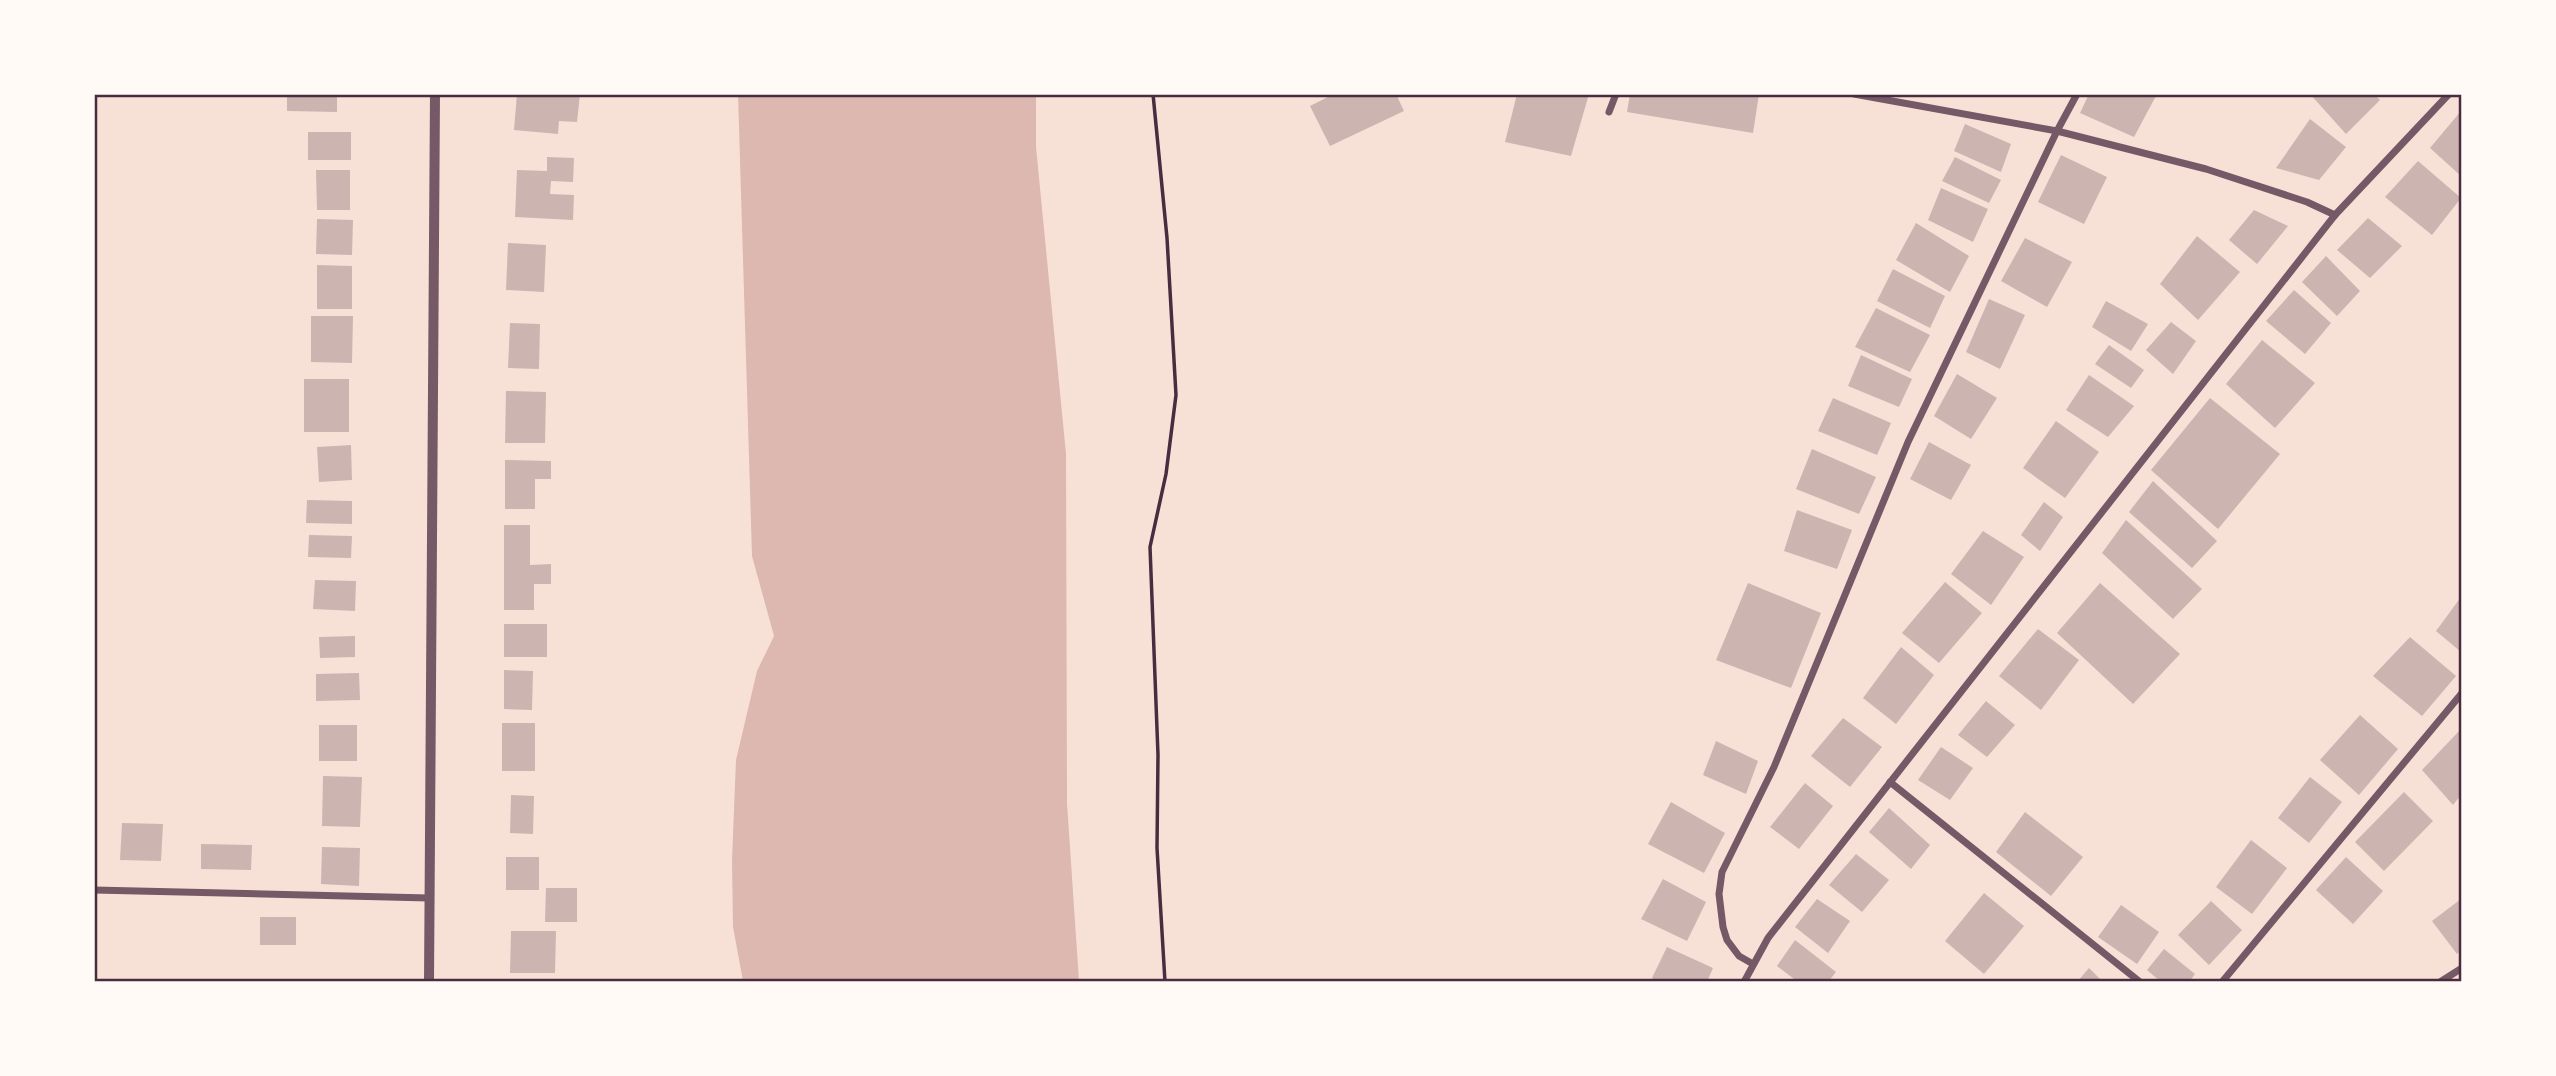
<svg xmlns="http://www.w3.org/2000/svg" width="2556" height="1076" font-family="'Fira Sans',sans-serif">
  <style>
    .water { fill: #dcb8b0 }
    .building { fill: #ccb4b1 }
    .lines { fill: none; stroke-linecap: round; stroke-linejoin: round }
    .path { stroke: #4a2c40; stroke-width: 3.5 }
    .minor { stroke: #755966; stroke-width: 7 }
    .tertiary { stroke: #755966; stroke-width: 10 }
    .neatline { fill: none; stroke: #4a2c40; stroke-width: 2.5 }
  </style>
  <rect width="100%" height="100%" fill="#f7e1d7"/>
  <path class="water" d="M738,94L1036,95V147L1066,454L1067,803L1079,981H743L733,927L732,860L736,760L757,671L774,636L752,556Z"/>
  <g class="building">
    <path d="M287,94H337V112L287,111Z"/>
    <path d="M517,94H580L577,122L559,121L558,134L514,130Z"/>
    <path d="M1334,94H1396L1404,111L1330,146L1310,106Z"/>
    <path d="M1517,94H1589L1571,156L1505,142Z"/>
    <path d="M1630,94H1759L1753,133L1627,112Z"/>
    <path d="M2089,94H2157L2134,137L2080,113Z"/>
    <path d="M2310,94H2374L2380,100L2346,134Z"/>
    <path d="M2461,111V176L2430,148Z"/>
    <path d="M2310,119L2346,147L2319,180L2276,168Z"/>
    <path d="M1965,124L2011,144L2001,172L1954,151Z"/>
    <rect x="308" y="132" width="43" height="28"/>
    <path d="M2061,155L2107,177L2084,224L2038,202Z"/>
    <path d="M547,157L574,158L573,182L551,181L550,194L574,195L573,220L515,217L517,170L547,171Z"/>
    <path d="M1955,157L2001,180L1989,203L1942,181Z"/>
    <path d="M2418,161L2461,198L2432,235L2385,197Z"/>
    <path d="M316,170H350V210H317Z"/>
    <path d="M1941,188L1988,209L1973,242L1928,220Z"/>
    <path d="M2254,210L2288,226L2257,264L2229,240Z"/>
    <path d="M2368,218L2402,246L2370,278L2337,250Z"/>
    <path d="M317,219L353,220L352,255L316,254Z"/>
    <path d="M1916,223L1969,256L1950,292L1896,260Z"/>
    <path d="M2197,236L2240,272L2198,320L2160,284Z"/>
    <path d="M2025,238L2072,262L2047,307L2001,281Z"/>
    <path d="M508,243L546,245L544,292L506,290Z"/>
    <path d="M2326,256L2360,291L2337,316L2302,282Z"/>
    <path d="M317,265L352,266V309H317Z"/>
    <path d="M1893,269L1945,296L1930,328L1877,301Z"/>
    <path d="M2294,290L2331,323L2305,354L2266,321Z"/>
    <path d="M1989,299L2025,315L2000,369L1966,352Z"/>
    <path d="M2106,301L2148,324L2131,351L2092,327Z"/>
    <path d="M1876,308L1930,335L1910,372L1855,347Z"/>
    <path d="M311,316H353L352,363L311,362Z"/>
    <path d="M2171,322L2196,341L2173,374L2146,350Z"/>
    <path d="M510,323L540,324L539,369L508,368Z"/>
    <path d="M2262,340L2315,383L2275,428L2226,384Z"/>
    <path d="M2109,345L2144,370L2131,388L2095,364Z"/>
    <path d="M1861,355L1912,379L1899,407L1848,386Z"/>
    <path d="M1957,374L1997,398L1971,439L1934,416Z"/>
    <path d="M2089,375L2134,406L2108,437L2066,410Z"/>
    <rect x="304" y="379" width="45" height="53"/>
    <path d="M506,391L546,392L545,443H505Z"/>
    <path d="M1833,398L1891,423L1877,455L1818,431Z"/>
    <path d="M2210,398L2280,454L2218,529L2151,470Z"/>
    <path d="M2056,421L2099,452L2065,498L2023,468Z"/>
    <path d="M1929,442L1971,465L1951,500L1910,479Z"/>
    <path d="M351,445L352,480L319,482L317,447Z"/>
    <path d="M1812,449L1876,477L1859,514L1796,489Z"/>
    <path d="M505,460L551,461V479H535V509H505Z"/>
    <path d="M2153,481L2217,541L2192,568L2129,512Z"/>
    <path d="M307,500L352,501V524L306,523Z"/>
    <path d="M2044,502L2063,517L2040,551L2021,535Z"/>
    <path d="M1797,510L1852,530L1837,569L1784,551Z"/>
    <path d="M2126,520L2202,589L2173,619L2102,553Z"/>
    <path d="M504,525H530V565L551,564V584H534V610H504Z"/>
    <path d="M1983,531L2024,557L1991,605L1951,574Z"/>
    <path d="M309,535L352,536L351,558L308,557Z"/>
    <path d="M315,580L356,581L355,611L313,609Z"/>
    <path d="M1945,582L1982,613L1939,663L1902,633Z"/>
    <path d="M1748,583L1821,613L1791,688L1716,660Z"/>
    <path d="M2100,583L2180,654L2133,704L2057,633Z"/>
    <path d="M2461,597V652L2436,631Z"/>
    <rect x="504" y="624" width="43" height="33"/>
    <path d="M2038,629L2079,660L2041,710L1999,676Z"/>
    <path d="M355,636V657L320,658L319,637Z"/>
    <path d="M2410,637L2456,676L2422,716L2373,676Z"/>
    <path d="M1901,647L1934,675L1896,724L1863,698Z"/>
    <path d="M504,670L533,671L532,710L504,709Z"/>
    <path d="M359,673L360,700L316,701V674Z"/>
    <path d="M1986,701L2015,725L1987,757L1958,735Z"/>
    <path d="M2360,715L2398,749L2359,795L2320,760Z"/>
    <path d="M1843,718L1882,747L1850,787L1811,756Z"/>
    <rect x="502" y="723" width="33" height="48"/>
    <rect x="319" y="725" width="38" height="36"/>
    <path d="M2461,729V795L2453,805L2422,770Z"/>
    <path d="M1716,741L1758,761L1746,794L1703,775Z"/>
    <path d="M1941,747L1973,768L1950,800L1918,780Z"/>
    <path d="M323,776L362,777L360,827L322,826Z"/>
    <path d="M2310,777L2342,802L2309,843L2278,818Z"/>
    <path d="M1805,783L1833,806L1799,849L1770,827Z"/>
    <path d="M2404,792L2433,821L2384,871L2355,842Z"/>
    <path d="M511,795L534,796L533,834L510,833Z"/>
    <path d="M1671,802L1725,833L1704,873L1648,844Z"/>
    <path d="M1889,808L1930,845L1911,869L1869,832Z"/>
    <path d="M2025,812L2083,857L2051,896L1996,852Z"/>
    <path d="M122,823L163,824L161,861L120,860Z"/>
    <path d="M2251,840L2287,868L2252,914L2216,887Z"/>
    <path d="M201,844L252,845L251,870L201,869Z"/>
    <path d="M322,847L360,848L359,886L321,884Z"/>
    <path d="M1856,854L1889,880L1862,912L1829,885Z"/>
    <rect x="506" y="857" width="33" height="33"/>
    <path d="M2346,857L2383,891L2353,924L2316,890Z"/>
    <path d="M1663,879L1706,902L1687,941L1641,919Z"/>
    <path d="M546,888H577V922H545Z"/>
    <path d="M1984,893L2024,926L1984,974L1945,941Z"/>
    <path d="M1817,899L1850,921L1828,953L1795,927Z"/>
    <path d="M2461,899V950L2457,954L2432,921Z"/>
    <path d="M2211,901L2242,930L2209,965L2178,935Z"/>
    <path d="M2121,905L2159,932L2137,964L2098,937Z"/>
    <rect x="260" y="917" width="36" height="28"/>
    <path d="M511,931H556L555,973H510Z"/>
    <path d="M1795,940L1836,972L1828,982H1798L1777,966Z"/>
    <path d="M1667,947L1713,968L1707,982H1658L1652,978Z"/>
    <path d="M2164,949L2195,974L2189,982H2161L2147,970Z"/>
    <path d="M2089,968L2103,982H2077Z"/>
  </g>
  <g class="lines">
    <path class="path" d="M1153,94L1167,238L1176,395L1166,474L1150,547L1158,755L1157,848L1165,982"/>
    <g class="minor">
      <path d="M1854,94L2057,131L2206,169L2307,202L2335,215"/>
      <path d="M1609,112L1616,94"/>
      <path d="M1890,782L2140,982"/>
      <path d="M94,890L429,898"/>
      <path d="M1753,964L1739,956L1727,940L1723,927L1719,894L1722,872L1774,767L1908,442L2057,131L2077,94"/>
      <path d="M1744,982L1768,938L2335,215L2449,94"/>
      <path d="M2222,982L2462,693"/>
      <path d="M2440,982L2462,968"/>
    </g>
    <path class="tertiary" d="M429,982L435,94"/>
  </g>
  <rect width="2556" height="1076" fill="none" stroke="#fffaf5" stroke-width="192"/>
  <rect x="96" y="96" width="2364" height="884" class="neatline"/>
</svg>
